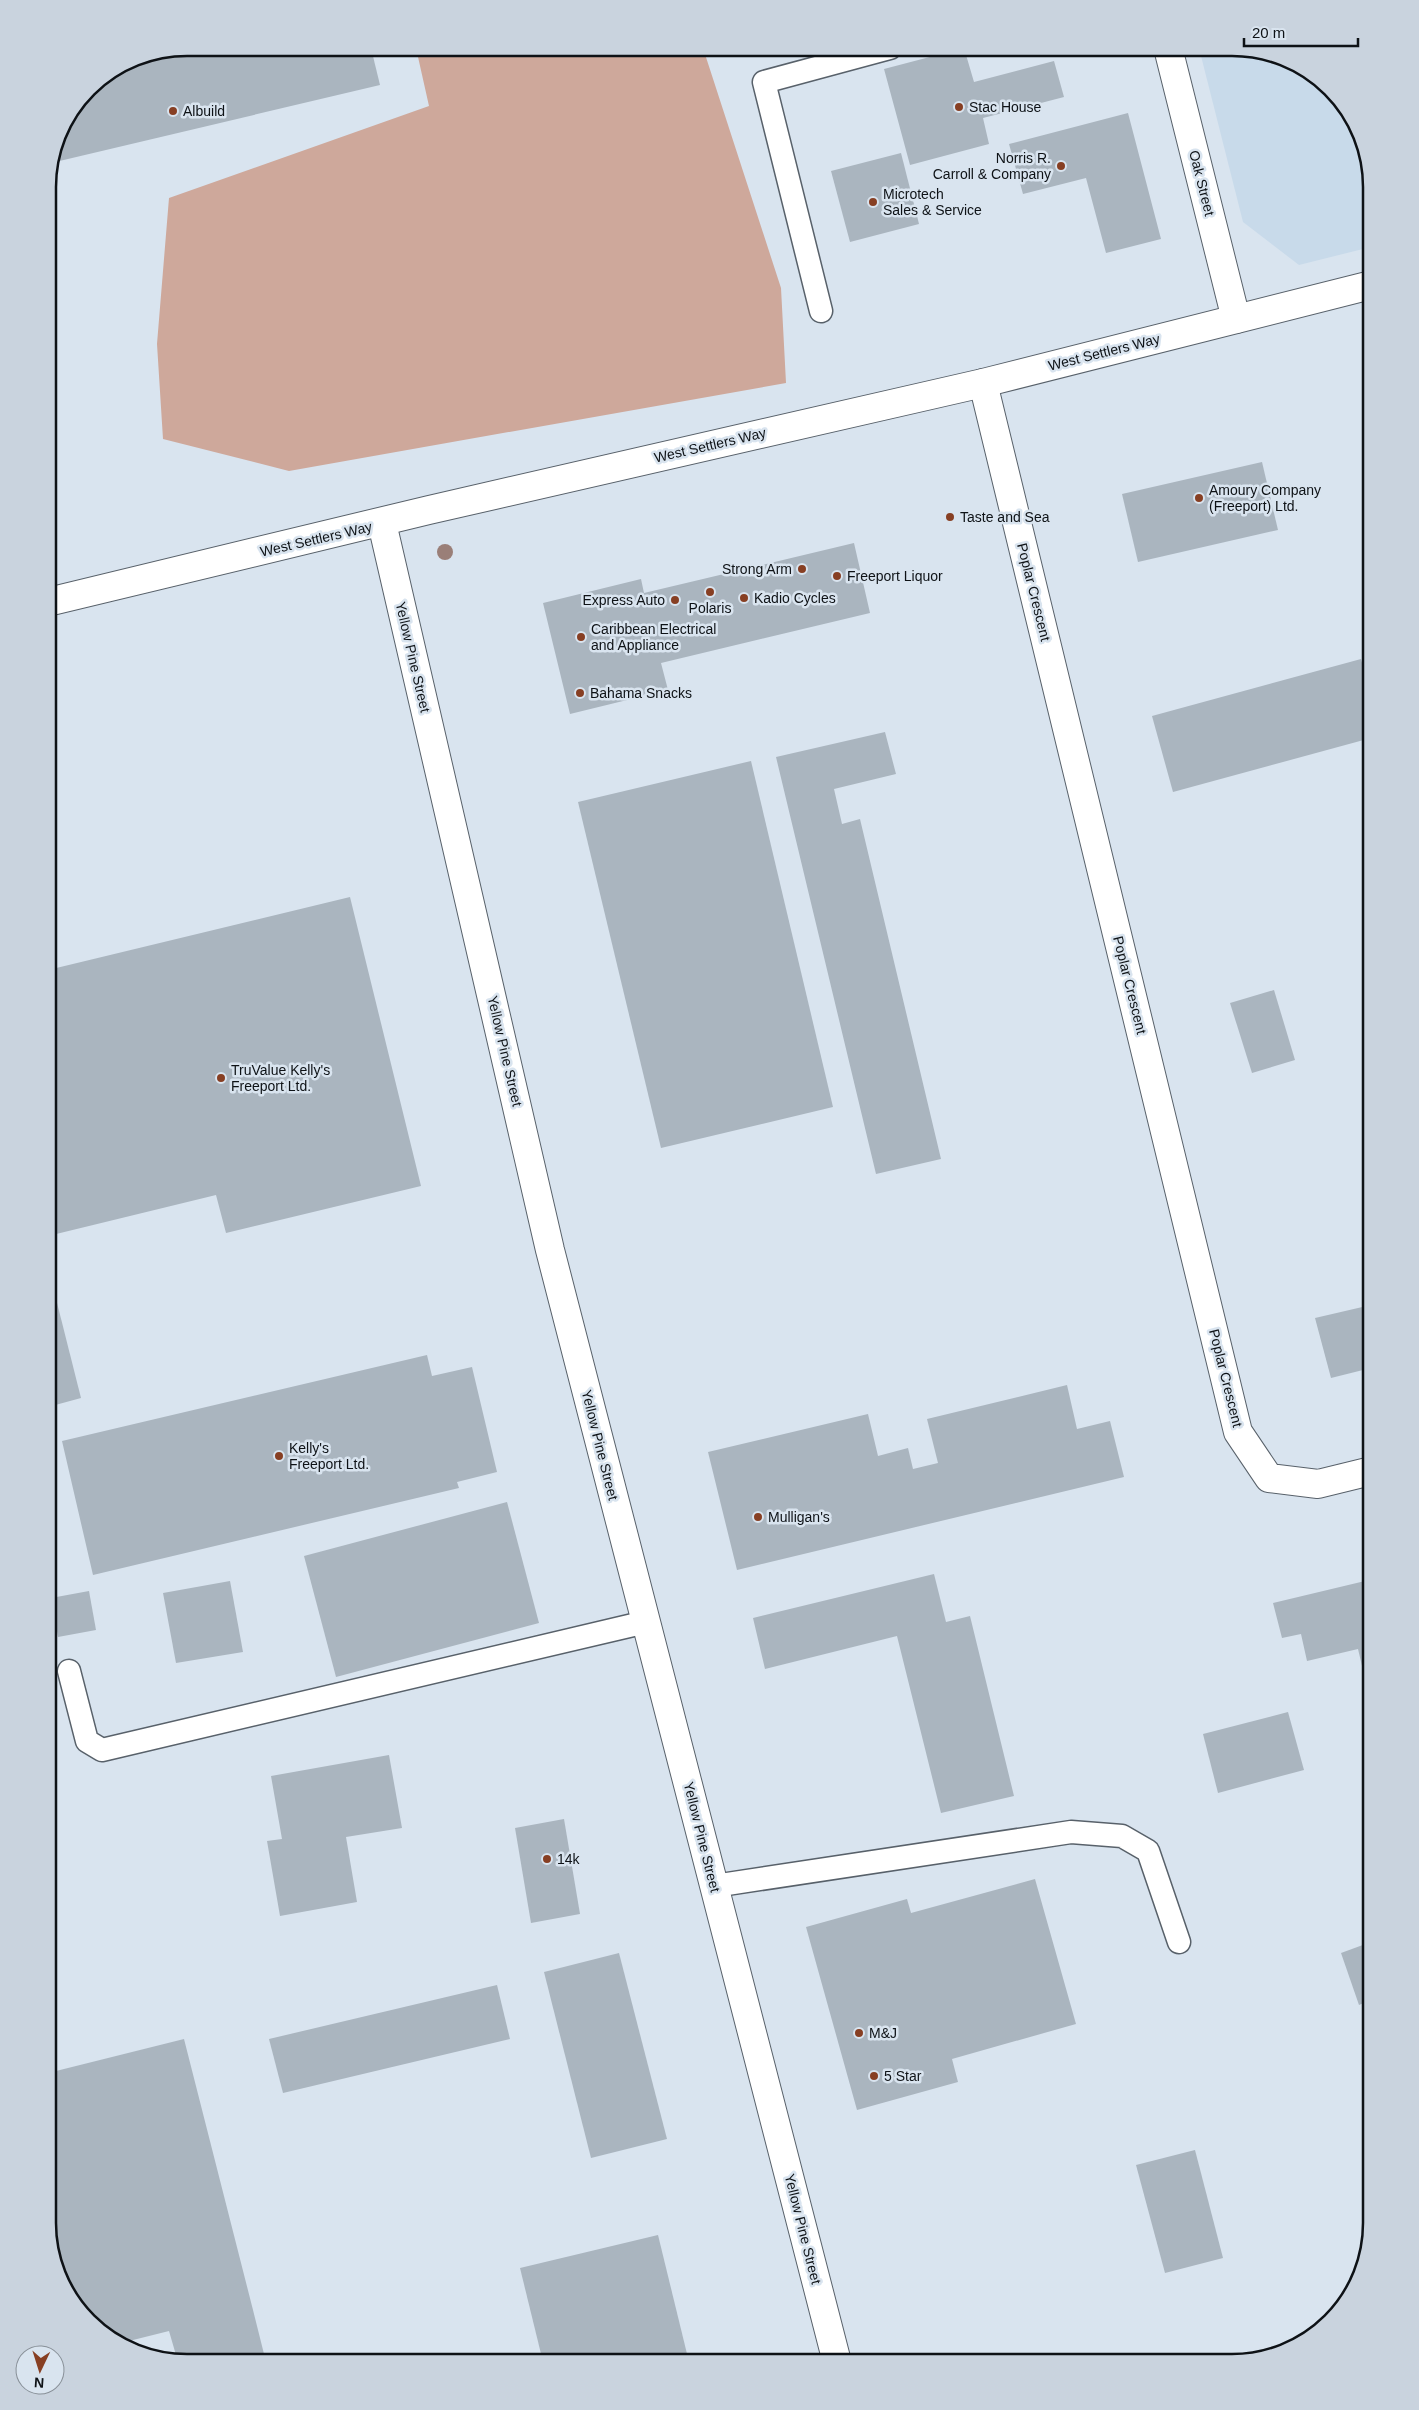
<svg xmlns="http://www.w3.org/2000/svg" width="1419" height="2410" font-family="Helvetica,sans-serif">
  <style>
    .built { fill: #c8daea }
    .green { fill: #cea89b }
    .building { fill: #aab5bf }
    .lines { fill: none; stroke-linecap: round; stroke-linejoin: round }
    .lane-casing { stroke: #58616a; stroke-width: 25 }
    .street-casing { stroke: #58616a; stroke-width: 30 }
    .lane { stroke: #fff; stroke-width: 22 }
    .street { stroke: #fff; stroke-width: 28 }
    .tree { fill: #9a7f78 }
    .poi-dot { fill: #873f23; stroke: #d9e4ef; stroke-width: 2 }
    .labels { text-anchor: middle; stroke-width: 5; stroke-linejoin: round; paint-order: stroke }
    .poi-label { font-size: 14px; fill: #0e1216; stroke: #d9e4ef; text-anchor: start }
    .street-label { font-size: 14px; fill: #0e1216; stroke: #d9e4ef }
    .rim { fill: none; stroke: #0e1216; stroke-width: 2.5 }
  </style>
  <rect width="100%" height="100%" fill="#d9e4ef"/>
  <path class="built" d="M1199,48H1242L1310,71L1357,125L1371,187V247L1299,265L1243,222Z"/>
  <path class="green" d="M416,48H703L781,288L786,383L289,471L163,439L157,344L169,198L429,106Z"/>
  <g class="building">
    <path d="M187,47L371,48L380,85L51,163L58,133L89,88L134,58Z"/>
    <path d="M964,48L974,82L1054,61L1064,97L983,118L989,144L910,165L884,69Z"/>
    <path d="M1128,113L1161,239L1106,253L1086,178L1023,194L1009,144Z"/>
    <path d="M901,153L919,224L850,242L831,171Z"/>
    <path d="M1262,462L1278,530L1138,562L1122,494Z"/>
    <path d="M854,543L870,613L661,663L668,690L570,714L543,603L641,579L644,593Z"/>
    <path d="M1361,659L1371,696V738L1173,792L1152,716Z"/>
    <path d="M885,732L896,774L834,789L842,824L860,819L941,1159L876,1174L776,757Z"/>
    <path d="M751,761L833,1107L661,1148L578,802Z"/>
    <path d="M350,897L421,1186L226,1233L216,1195L48,1236V970Z"/>
    <path d="M1274,990L1295,1060L1252,1073L1230,1003Z"/>
    <path d="M48,1267L81,1398L48,1407Z"/>
    <path d="M1371,1305V1368L1331,1378L1315,1318Z"/>
    <path d="M427,1355L432,1376L472,1367L497,1472L457,1482L459,1488L93,1575L62,1441Z"/>
    <path d="M1067,1385L1077,1429L1110,1421L1124,1477L737,1570L708,1452L868,1414L878,1456L908,1448L913,1469L938,1463L927,1419Z"/>
    <path d="M507,1502L539,1623L336,1677L304,1556Z"/>
    <path d="M934,1574L946,1622L970,1616L1014,1796L941,1813L897,1636L765,1669L753,1618Z"/>
    <path d="M230,1581L243,1652L176,1663L163,1593Z"/>
    <path d="M1365,1581L1371,1608V1704L1358,1649L1307,1661L1301,1634L1282,1638L1273,1603Z"/>
    <path d="M89,1591L96,1630L58,1637L51,1598Z"/>
    <path d="M1288,1712L1304,1770L1218,1793L1203,1734Z"/>
    <path d="M389,1755L402,1828L346,1837L357,1902L280,1916L267,1841L282,1839L271,1776Z"/>
    <path d="M564,1819L580,1914L531,1923L515,1828Z"/>
    <path d="M1035,1879L1076,2024L952,2059L958,2082L857,2110L806,1927L907,1899L911,1913Z"/>
    <path d="M1371,1942V2000L1359,2005L1341,1953Z"/>
    <path d="M619,1953L667,2139L591,2158L544,1972Z"/>
    <path d="M497,1985L510,2039L283,2093L269,2039Z"/>
    <path d="M184,2039L253,2310L266,2362H178L169,2331L121,2343L110,2339L62,2284L47,2223L48,2073Z"/>
    <path d="M1195,2150L1223,2258L1165,2273L1136,2165Z"/>
    <path d="M658,2235L689,2362H543L520,2268Z"/>
  </g>
  <g class="lines">
    <defs>
      <g id="lane">
        <path d="M821,311L764,82L890,48"/>
        <path d="M69,1671L87,1741L102,1750L646,1622"/>
        <path d="M714,1886L1071,1832L1122,1836L1148,1851L1179,1942"/>
      </g>
      <g id="street">
        <path d="M1168,48L1236,319"/>
        <path d="M983,383L1238,1432L1269,1478L1318,1484L1371,1471"/>
        <path d="M382,523L550,1250L837,2362"/>
        <path d="M48,602L429,510L983,383L1371,285"/>
      </g>
    </defs>
    <use href="#lane" class="lane-casing"/>
    <use href="#street" class="street-casing"/>
    <use href="#lane" class="lane"/>
    <use href="#street" class="street"/>
  </g>
  <circle class="tree" cx="445" cy="552" r="8"/>
  <g class="poi-dot">
    <circle cx="959" cy="107" r="5"/>
    <circle cx="173" cy="111" r="5"/>
    <circle cx="1061" cy="166" r="5"/>
    <circle cx="873" cy="202" r="5"/>
    <circle cx="1199" cy="498" r="5"/>
    <circle cx="950" cy="517" r="5"/>
    <circle cx="802" cy="569" r="5"/>
    <circle cx="837" cy="576" r="5"/>
    <circle cx="710" cy="592" r="5"/>
    <circle cx="744" cy="598" r="5"/>
    <circle cx="675" cy="600" r="5"/>
    <circle cx="581" cy="637" r="5"/>
    <circle cx="580" cy="693" r="5"/>
    <circle cx="221" cy="1078" r="5"/>
    <circle cx="279" cy="1456" r="5"/>
    <circle cx="758" cy="1517" r="5"/>
    <circle cx="547" cy="1859" r="5"/>
    <circle cx="859" cy="2033" r="5"/>
    <circle cx="874" cy="2076" r="5"/>
  </g>
  <g class="labels">
    <g class="poi-label">
      <text x="969" y="112">Stac House</text>
      <text x="183" y="116">Albuild</text>
      <text x="1051" y="163" text-anchor="end">Norris R.<tspan x="1051" dy="16">Carroll &amp; Company</tspan></text>
      <text x="883" y="199">Microtech<tspan x="883" dy="16">Sales &amp; Service</tspan></text>
      <text x="1209" y="495">Amoury Company<tspan x="1209" dy="16">(Freeport) Ltd.</tspan></text>
      <text x="960" y="522">Taste and Sea</text>
      <text x="792" y="574" text-anchor="end">Strong Arm</text>
      <text x="847" y="581">Freeport Liquor</text>
      <text x="754" y="603">Kadio Cycles</text>
      <text x="665" y="605" text-anchor="end">Express Auto</text>
      <text x="710" y="613" text-anchor="middle">Polaris</text>
      <text x="591" y="634">Caribbean Electrical<tspan x="591" dy="16">and Appliance</tspan></text>
      <text x="590" y="698">Bahama Snacks</text>
      <text x="231" y="1075">TruValue Kelly's<tspan x="231" dy="16">Freeport Ltd.</tspan></text>
      <text x="289" y="1453">Kelly's<tspan x="289" dy="16">Freeport Ltd.</tspan></text>
      <text x="768" y="1522">Mulligan's</text>
      <text x="557" y="1864">14k</text>
      <text x="869" y="2038">M&amp;J</text>
      <text x="884" y="2081">5 Star</text>
    </g>
    <g class="street-label">
      <text transform="translate(1202 183) rotate(76)" y="5">Oak Street</text>
      <text transform="translate(1104 352) rotate(-14)" y="5">West Settlers Way</text>
      <text transform="translate(710 445) rotate(-13)" y="5">West Settlers Way</text>
      <text transform="translate(316 539) rotate(-13)" y="5">West Settlers Way</text>
      <text transform="translate(1034 592) rotate(76)" y="5">Poplar Crescent</text>
      <text transform="translate(413 657) rotate(77)" y="5">Yellow Pine Street</text>
      <text transform="translate(1130 985) rotate(76)" y="5">Poplar Crescent</text>
      <text transform="translate(505 1051) rotate(77)" y="5">Yellow Pine Street</text>
      <text transform="translate(1226 1378) rotate(76)" y="5">Poplar Crescent</text>
      <text transform="translate(600 1445) rotate(76)" y="5">Yellow Pine Street</text>
      <text transform="translate(702 1837) rotate(76)" y="5">Yellow Pine Street</text>
      <text transform="translate(803 2229) rotate(76)" y="5">Yellow Pine Street</text>
    </g>
  </g>
  <path d="M0 0H1419V2410H0ZM187 56H1232A131 131 0 0 1 1363 187V2223A131 131 0 0 1 1232 2354H187A131 131 0 0 1 56 2223V187A131 131 0 0 1 187 56Z" fill="#c9d3de" fill-rule="evenodd"/>
  <path class="rim" d="M187 56H1232A131 131 0 0 1 1363 187V2223A131 131 0 0 1 1232 2354H187A131 131 0 0 1 56 2223V187A131 131 0 0 1 187 56Z"/>
  <g transform="translate(40 2370) rotate(184)"><circle r="24" fill="#d9e4ef" stroke="#889098"/>
  <path d="M0-4L9 19L0 12L-9 19Z" fill="#873f23"/>
  <text y="-8" font-size="14" font-weight="bold" text-anchor="middle" fill="#0e1216">N</text>
  </g>
  <path d="M1244 38v8h114v-8" fill="none" stroke="#0e1216" stroke-width="2.5"/>
  <text x="1252" y="38" font-size="15" fill="#0e1216" stroke="#d9e4ef" stroke-width="4" paint-order="stroke">20 m</text>
</svg>
